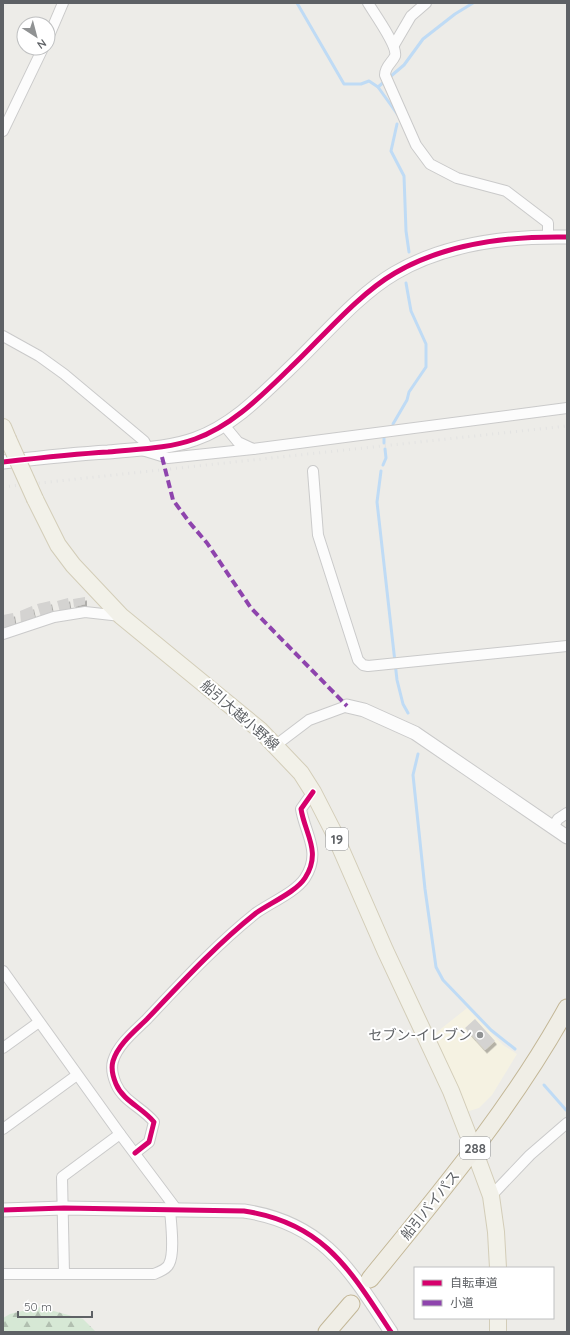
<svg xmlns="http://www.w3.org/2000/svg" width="570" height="1335" font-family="Quicksand,'Noto Sans JP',sans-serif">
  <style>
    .commercial { fill: #f5f2e2 }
    .forest { fill: url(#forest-firs) }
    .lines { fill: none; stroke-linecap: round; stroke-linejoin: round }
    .stream { stroke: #bfdbf5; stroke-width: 3 }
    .building { fill: #d4d3d1; filter: url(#shadow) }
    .minor-casing { stroke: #cacaca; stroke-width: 12 }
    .tertiary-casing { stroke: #cacaca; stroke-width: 15 }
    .primary-casing { stroke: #d3cdb8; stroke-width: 18 }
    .trunk-casing { stroke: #c3b797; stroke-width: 19 }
    .minor { stroke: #fcfcfc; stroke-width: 10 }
    .tertiary { stroke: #fcfcfc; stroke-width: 13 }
    .primary { stroke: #f2f1e9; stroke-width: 16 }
    .trunk { stroke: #f0eee6; stroke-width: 17 }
    .rail { stroke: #e3e3e2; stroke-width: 3; stroke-dasharray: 1 5; stroke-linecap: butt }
    .primary-bridge-casing { stroke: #d3cdb8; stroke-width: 18; stroke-linecap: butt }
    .primary-bridge { stroke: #f2f1e9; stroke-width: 16 }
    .quiet { stroke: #8e44ad; stroke-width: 4; stroke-dasharray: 8 4; stroke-linecap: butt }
    .cycleway-casing { stroke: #fff; stroke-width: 8 }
    .cycleway { stroke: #d6006c; stroke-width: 5 }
    .poi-dot { fill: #909293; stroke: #fff; stroke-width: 1.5 }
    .labels { text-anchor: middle; stroke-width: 4; stroke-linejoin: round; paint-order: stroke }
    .shield { fill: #fff; stroke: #8e9093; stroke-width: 1 }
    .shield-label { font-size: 13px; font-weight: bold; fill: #5e6165 }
    .street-label { font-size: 14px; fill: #5e6165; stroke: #fff }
    .poi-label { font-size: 14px; fill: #5e6165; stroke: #fff; text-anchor: end }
  </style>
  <defs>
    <pattern id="forest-firs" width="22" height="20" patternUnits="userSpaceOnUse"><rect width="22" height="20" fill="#d6e8d5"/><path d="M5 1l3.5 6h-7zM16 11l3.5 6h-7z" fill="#b1bfb0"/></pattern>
    <filter id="shadow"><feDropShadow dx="2" dy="3.5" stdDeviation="0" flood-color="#0004"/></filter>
  </defs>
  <rect width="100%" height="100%" fill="#edece8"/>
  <path class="commercial" d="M467,1008L503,1045L517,1054L492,1095L479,1108L466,1112L432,1036Z"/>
  <path class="forest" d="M39,1307L83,1319L96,1332H3V1318L10,1314Z"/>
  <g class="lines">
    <g class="stream">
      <path d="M297,3L344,84H361L369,81L378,87L398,115"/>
      <path d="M378,87L404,65L423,39L455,14L473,3"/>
      <path d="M397,124L391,151L404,176L406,231L409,252"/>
      <path d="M393,424L407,400L409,392L426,367V344L411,311L406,283"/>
      <path d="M384,435V443"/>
      <path d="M383,465L386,458L385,449"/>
      <path d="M381,471L377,502L397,680L403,704L408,713"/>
      <path d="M418,754L413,775L425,889L436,967L443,980L491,1030L515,1049"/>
      <path d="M544,1085L566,1110"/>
    </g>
  </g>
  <g class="building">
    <path d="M85,597V604L74,607L73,599Z"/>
    <path d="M68,598L70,609L60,612L57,601Z"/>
    <path d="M50,601L53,615L41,617L37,604Z"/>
    <path d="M32,606L35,619L21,623L20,611Z"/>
    <path d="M13,613L15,624L3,628V615Z"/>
    <path d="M475,1019L495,1041L485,1050L465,1028Z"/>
  </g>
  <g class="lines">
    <defs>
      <g id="minor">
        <path d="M368,3C374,13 398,46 395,56C392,63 385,66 385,75L416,145L430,164L457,178L506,191L548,223V236"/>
        <path d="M48,38L63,3"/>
        <path d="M394,45L411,16L426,3"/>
        <path d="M3,131L43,48"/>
        <path d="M3,336L39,356L64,374L144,441L148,449"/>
        <path d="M224,425L238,442L253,449L567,408"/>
        <path d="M142,450L168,458L253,449"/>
        <path d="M313,471L318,535L358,660L363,665L368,666L567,646"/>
        <path d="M3,634L54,617L85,612L121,616"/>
        <path d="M276,745L309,720L347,706"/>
        <path d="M553,827L558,819L567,813"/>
        <path d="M3,971L120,1134L177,1210"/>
        <path d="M3,1048L39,1022"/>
        <path d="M3,1129L77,1075"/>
        <path d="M135,1153L149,1142L154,1122C143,1108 123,1101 116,1084C113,1077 111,1068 113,1061C118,1044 136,1030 147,1019C182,982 217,944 256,913C270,903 296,892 305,878C322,852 305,834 301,809L313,792"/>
        <path d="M491,1196L530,1155L567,1123"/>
        <path d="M64,1273L62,1177L120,1134"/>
        <path d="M3,1274H154C159,1272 167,1269 169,1264C175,1253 171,1223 170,1210"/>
      </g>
      <g id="tertiary">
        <path d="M3,462C38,458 73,454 108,452C137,449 167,449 195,439C232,426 261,396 289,369C321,339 357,295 395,273C446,243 509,236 567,237"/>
        <path d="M347,706L364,710L415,733L567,837"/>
        <path d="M3,1210L64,1208L244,1211C324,1223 350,1270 391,1332"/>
      </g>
      <g id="primary">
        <path d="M3,427L8,439"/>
        <path d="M35,499L58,545L73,565L121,616L260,730L301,773L313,792L333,831L385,950L451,1091L474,1150L491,1196L496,1232L498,1268"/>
        <path d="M498,1332V1318"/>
      </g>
      <g id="trunk">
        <path d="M370,1279C441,1192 513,1106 567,1008"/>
        <path d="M327,1332L351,1304"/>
      </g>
    </defs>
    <use href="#minor" class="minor-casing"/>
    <use href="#tertiary" class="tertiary-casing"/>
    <use href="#primary" class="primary-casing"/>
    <use href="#trunk" class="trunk-casing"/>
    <use href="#minor" class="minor"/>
    <use href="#tertiary" class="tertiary"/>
    <use href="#primary" class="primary"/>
    <use href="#trunk" class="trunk"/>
    <path class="rail" d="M3,487L567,426"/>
    <defs>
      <path id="primary-bridge" d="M8,439L35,499"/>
    </defs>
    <use href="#primary-bridge" class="primary-bridge-casing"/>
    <use href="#primary-bridge" class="primary-bridge"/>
    <path class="quiet" d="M162,457L173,500L190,523L207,543L251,608L347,706"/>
    <defs>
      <g id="cycleway">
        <path d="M3,462C38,458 73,454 108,452C137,449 167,449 195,439C232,426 261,396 289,369C321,339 357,295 395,273C446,243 509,236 567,237"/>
        <path d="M135,1153L149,1142L154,1122C143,1108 123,1101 116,1084C113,1077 111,1068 113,1061C118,1044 136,1030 147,1019C182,982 217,944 256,913C270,903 296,892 305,878C322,852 305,834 301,809L313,792"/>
        <path d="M3,1210L64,1208L244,1211C324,1223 350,1270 391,1332"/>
      </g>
    </defs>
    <use href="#cycleway" class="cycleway-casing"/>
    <use href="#cycleway" class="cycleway"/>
  </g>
  <circle class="poi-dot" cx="480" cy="1035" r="4"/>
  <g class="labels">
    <g class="shield">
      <rect x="326" y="828" width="22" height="22" rx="3"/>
      <rect x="460" y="1137" width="30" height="22" rx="3"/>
    </g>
    <g class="shield-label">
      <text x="337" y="844">19</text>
      <text x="475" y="1153">288</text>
    </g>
    <g class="street-label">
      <text transform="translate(240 715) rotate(41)" y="5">船引大越小野線</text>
      <text transform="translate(430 1205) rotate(-51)" y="5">船引バイパス</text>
    </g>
    <g class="poi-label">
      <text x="472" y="1040">セブン-イレブン</text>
    </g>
  </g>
  <rect width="570" height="1335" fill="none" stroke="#5e6165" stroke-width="8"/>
  <rect x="414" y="1267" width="140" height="52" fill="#ffffff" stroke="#bfc0c1"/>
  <rect x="422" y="1280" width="20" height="6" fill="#d6006c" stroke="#bfc0c1"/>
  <text x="450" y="1287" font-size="12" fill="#5e6165">自転車道</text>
  <rect x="422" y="1300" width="20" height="6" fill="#8e44ad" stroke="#bfc0c1"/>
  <text x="450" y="1307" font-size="12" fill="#5e6165">小道</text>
  <g transform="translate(36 36) rotate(144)"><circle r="19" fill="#ffffff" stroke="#bfc0c1"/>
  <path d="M0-3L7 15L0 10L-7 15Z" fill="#909293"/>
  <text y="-6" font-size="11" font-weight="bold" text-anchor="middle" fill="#5e6165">N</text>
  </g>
  <path d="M18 1311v6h74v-6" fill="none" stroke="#5e6165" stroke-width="2"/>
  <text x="24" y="1311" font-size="12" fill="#5e6165" stroke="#ffffff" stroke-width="3" paint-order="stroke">50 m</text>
</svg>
